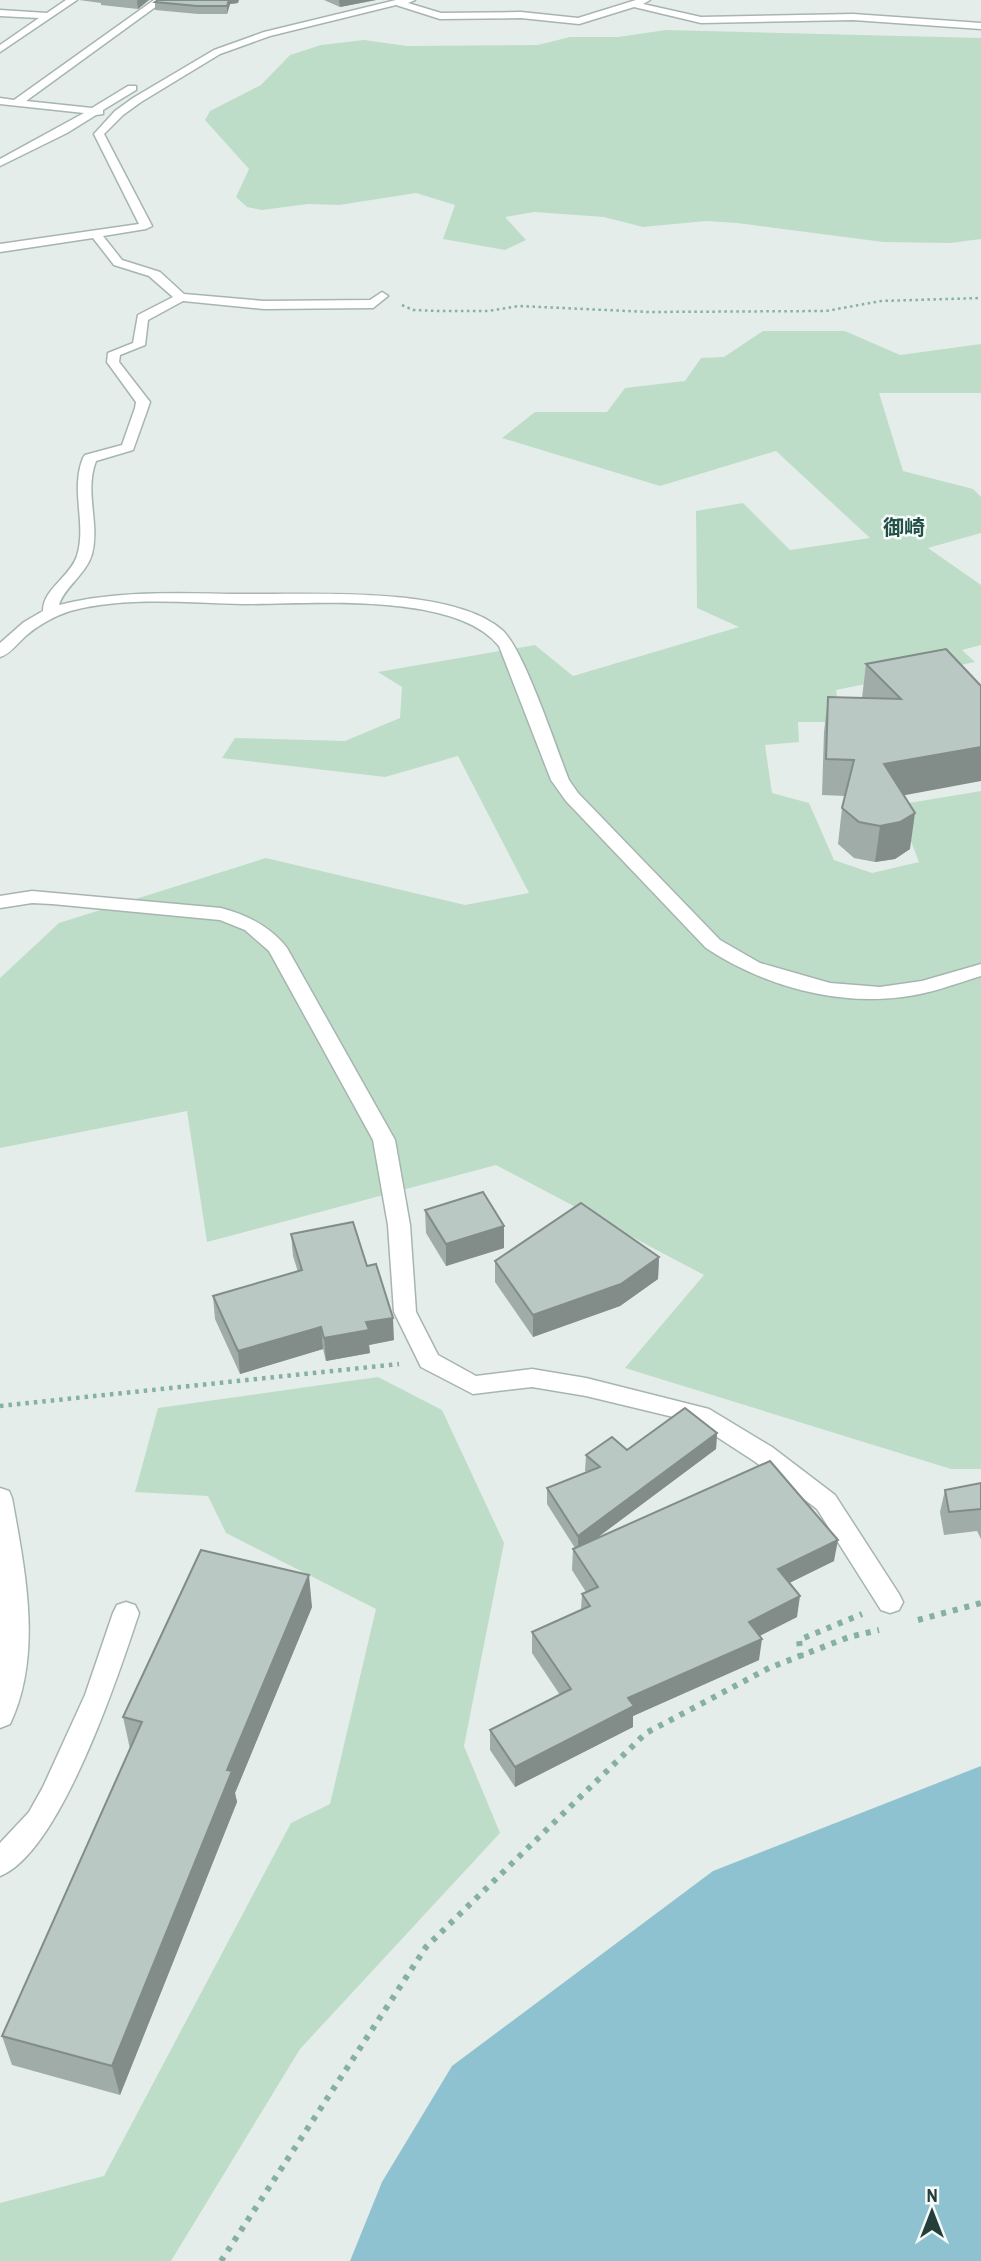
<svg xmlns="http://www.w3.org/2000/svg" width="981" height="2261" font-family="'Archivo Narrow','Noto Sans JP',sans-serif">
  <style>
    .green { fill: #beddc8 }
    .water { fill: #8fc2d0 }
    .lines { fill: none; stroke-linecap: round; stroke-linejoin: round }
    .minor-casing { stroke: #a7b5b1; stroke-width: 3 }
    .path-far2 { stroke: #86b0a5; stroke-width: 2.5; stroke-dasharray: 2.5 3.5; stroke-linecap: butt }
    .path-far1 { stroke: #86b0a5; stroke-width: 4.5; stroke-dasharray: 3.5 5; stroke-linecap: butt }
    .path { stroke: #86b0a5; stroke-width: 6; stroke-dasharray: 5 7; stroke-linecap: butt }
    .minor { fill: #fff; fill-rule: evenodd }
    .wall { fill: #a0aca8 }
    .shaded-wall { fill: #828c88 }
    .building { fill: #bac8c3; stroke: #828c88; stroke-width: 2 }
    .labels { text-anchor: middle; stroke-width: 5; stroke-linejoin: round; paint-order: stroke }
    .far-quarter-label { font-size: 21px; font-weight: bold; fill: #215047; stroke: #f5faf8 }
  </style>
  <rect width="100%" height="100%" fill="#e5edea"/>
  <g class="green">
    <path d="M666,30L981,38V239L950,243L883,242L737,223L706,221L643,227L604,217L534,212L505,217L526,240L505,250L443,239L455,205L416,193L339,205L308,204L262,210L247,207L236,197L249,169L205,120L210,111L261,85L290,55L321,45L364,40L407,46L538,45L570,37H618Z"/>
    <path d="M763,331H845L900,355L981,344V393H879L903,471L973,489L981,497V533L928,548L981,585V645L962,650L975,662L836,690L841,722H798L799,742L765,745L772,793L809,803L834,860L872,873L919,862L897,805L981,791V1469H951L625,1368L704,1275L496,1165L207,1242L187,1111L0,1148V978L59,923L266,858L465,905L529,893L458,756L385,777L222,758L235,738L345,741L400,718L402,687L378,672L535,645L573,676L739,627L697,608L696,511L743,503L790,550L870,538L776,451L660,486L502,438L535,412H607L625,388L685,381L701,358L724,357Z"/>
    <path d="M378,1377L442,1410L504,1543L464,1746L500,1833L300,2049L171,2261H0V2203L104,2176L291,1823L330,1804L376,1609L226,1533L208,1496L135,1492L158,1408Z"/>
  </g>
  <path class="water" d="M981,1766V2261H350L382,2182L452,2066L713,1871Z"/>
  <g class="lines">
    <defs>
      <g id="minor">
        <path d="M66,0H77L0,52V45L39,18L0,16V10L47,13Z"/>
        <path d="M154,0H165L26,101L92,108L128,86H136V90L103,110V114L96,115L67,133L0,166V159L84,113L0,104V98L14,100Z"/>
        <path d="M396,0H415L408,3L441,13L521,12L578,18L636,0H650L643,4L701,17L853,14L981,23V29L853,20L701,23L634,7L579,24L521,18L440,19L396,5L270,36L220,54L141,102L123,115L104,134L152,226L146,229L103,236L122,260L160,272L184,294L264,301L370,300L382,292L388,296L373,308L264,309L183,301L148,320L145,345L120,355L119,362L150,402L148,408L133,450L96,461C84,492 100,523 92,554C86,575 64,587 59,605C121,589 185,594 249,594C314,595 452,586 502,630C524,649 556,748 569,780L578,793L720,940L760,963L830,983L880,987L922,981L981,964V976C955,984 929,994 902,997C835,1006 762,985 706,948L566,801L551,780L499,646C456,591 309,604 244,604C187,603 126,596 70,611C55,616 40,624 28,634C19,641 11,654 0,657V643L24,622L43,611C43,589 70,577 77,556C87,524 70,490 83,458L85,455L122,445L135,408L136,402L107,362L108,353L133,343L138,315L173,297L149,276L114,265L93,238L0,252V244L139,224L94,134L115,111L133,98L214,50L264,32Z"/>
        <path d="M32,891L221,908C247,915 270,926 287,948L395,1140L410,1225L416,1312L438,1355L476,1376L532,1369L586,1378L709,1409L772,1447L835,1495L899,1594L903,1602L899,1610L890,1613L881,1610L817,1509L754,1461L694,1422L586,1396L532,1387L473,1394L421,1367L394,1312L388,1225L373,1140L269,951L245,930L220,920L52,904L32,903L0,908V896Z"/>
        <path d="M0,1488L9,1491L12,1498C25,1570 43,1655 10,1724L0,1728Z"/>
        <path d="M126,1602L135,1605L139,1613C119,1674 60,1853 0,1876V1843L29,1812L43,1787L85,1695L113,1613L117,1605Z"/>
      </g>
    </defs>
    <use href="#minor" class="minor-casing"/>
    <path class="path-far2" d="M402,305L413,310L437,311H488L519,306L649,312L826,311L881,301L981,298"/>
    <path class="path-far1" d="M0,1406L399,1364"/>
    <g class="path">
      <path d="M918,1620L981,1603"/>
      <path d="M801,1658L799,1640L862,1614"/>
      <path d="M221,2261L426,1947L646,1733L769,1668L849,1637L879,1630"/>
    </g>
    <use href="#minor" class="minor"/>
  </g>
  <g class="wall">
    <path d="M79,0H149L138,9L101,5V3Z"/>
    <path d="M324,0H376L340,7Z"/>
    <path d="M155,2L238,3L230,4L227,14H198L155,10Z"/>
    <path d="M946,649L904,795L910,849L895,859L875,862L854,858L838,844L842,808L845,796L822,795L824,732L828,697L862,698L866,664Z"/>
    <path d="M425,1210L504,1248L446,1266L426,1233Z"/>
    <path d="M291,1234L367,1266L394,1340L369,1345L370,1353L326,1361L323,1349L240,1374L215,1319L213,1296L298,1272L293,1256Z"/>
    <path d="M659,1257L658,1279L620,1306L533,1337L495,1282V1261Z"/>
    <path d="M717,1433L716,1449L594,1540L834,1561L789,1583L797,1617L759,1636V1660L633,1716V1727L515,1787L490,1750V1730L560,1695L532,1653V1632L581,1610L582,1594L586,1592L572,1570L573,1549L575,1548L547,1504V1488L587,1472L585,1471L586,1455L627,1450Z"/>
    <path d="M981,1483V1539L977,1531L944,1535L940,1512L945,1490Z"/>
    <path d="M312,1607L235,1793L237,1802L120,2095L12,2065L2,2036L130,1749L123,1717Z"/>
  </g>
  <g class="shaded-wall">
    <path d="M138,0H149L138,9L137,1Z"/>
    <path d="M229,0H239L238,3L230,4L227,14V6Z"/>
    <path d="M339,0H376L340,7Z"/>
    <path d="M981,747V781L879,800L884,764Z"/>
    <path d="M915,813L910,849L895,859L875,862L880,826Z"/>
    <path d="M504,1226V1248L446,1266V1244Z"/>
    <path d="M659,1257L658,1279L620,1306L533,1337V1315Z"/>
    <path d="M393,1318L394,1340L369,1345L370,1353L326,1361L324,1338L366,1322Z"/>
    <path d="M321,1327L323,1349L240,1374L238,1351Z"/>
    <path d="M717,1433L716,1449L578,1552V1536Z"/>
    <path d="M838,1540L834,1561L775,1590L778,1569Z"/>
    <path d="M309,1575L312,1607L235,1793L237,1802L120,2095L112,2066L227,1770Z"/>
    <path d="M800,1596L797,1617L746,1643L749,1622Z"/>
    <path d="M762,1639L759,1660L633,1716V1727L515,1787V1767L628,1698Z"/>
  </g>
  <g class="building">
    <path d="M158,0H229L227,6H197L155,2Z"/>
    <path d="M946,649L981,686V747L884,764L915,813L900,822L880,826L859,822L842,808L854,760L826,759L828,697L901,699L866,664Z"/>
    <path d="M483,1192L504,1226L446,1244L425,1210Z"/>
    <path d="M581,1203L659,1257L621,1284L533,1315L495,1261Z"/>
    <path d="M353,1222L367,1266L376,1264L393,1318L366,1322L369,1330L324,1338L321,1327L238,1351L213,1296L302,1270L291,1234Z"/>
    <path d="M685,1408L717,1433L578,1536L547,1488L600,1467L586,1455L612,1437L627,1450Z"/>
    <path d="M770,1461L838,1540L778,1569L800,1596L749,1622L762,1639L628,1698L634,1706L515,1767L490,1730L571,1689L532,1632L590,1606L582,1594L598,1587L573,1549Z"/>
    <path d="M981,1483V1509L949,1512L945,1490Z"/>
    <path d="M201,1550L309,1575L227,1770L232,1771L112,2066L2,2036L142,1722L123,1717Z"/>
  </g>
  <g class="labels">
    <g class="far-quarter-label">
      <text x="904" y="535">御崎</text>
    </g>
  </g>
  <g transform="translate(932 2212)" stroke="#f5faf8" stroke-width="5" paint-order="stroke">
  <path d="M0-5L12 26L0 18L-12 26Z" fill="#243f39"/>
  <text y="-10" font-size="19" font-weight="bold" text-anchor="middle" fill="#243f39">N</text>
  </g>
</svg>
